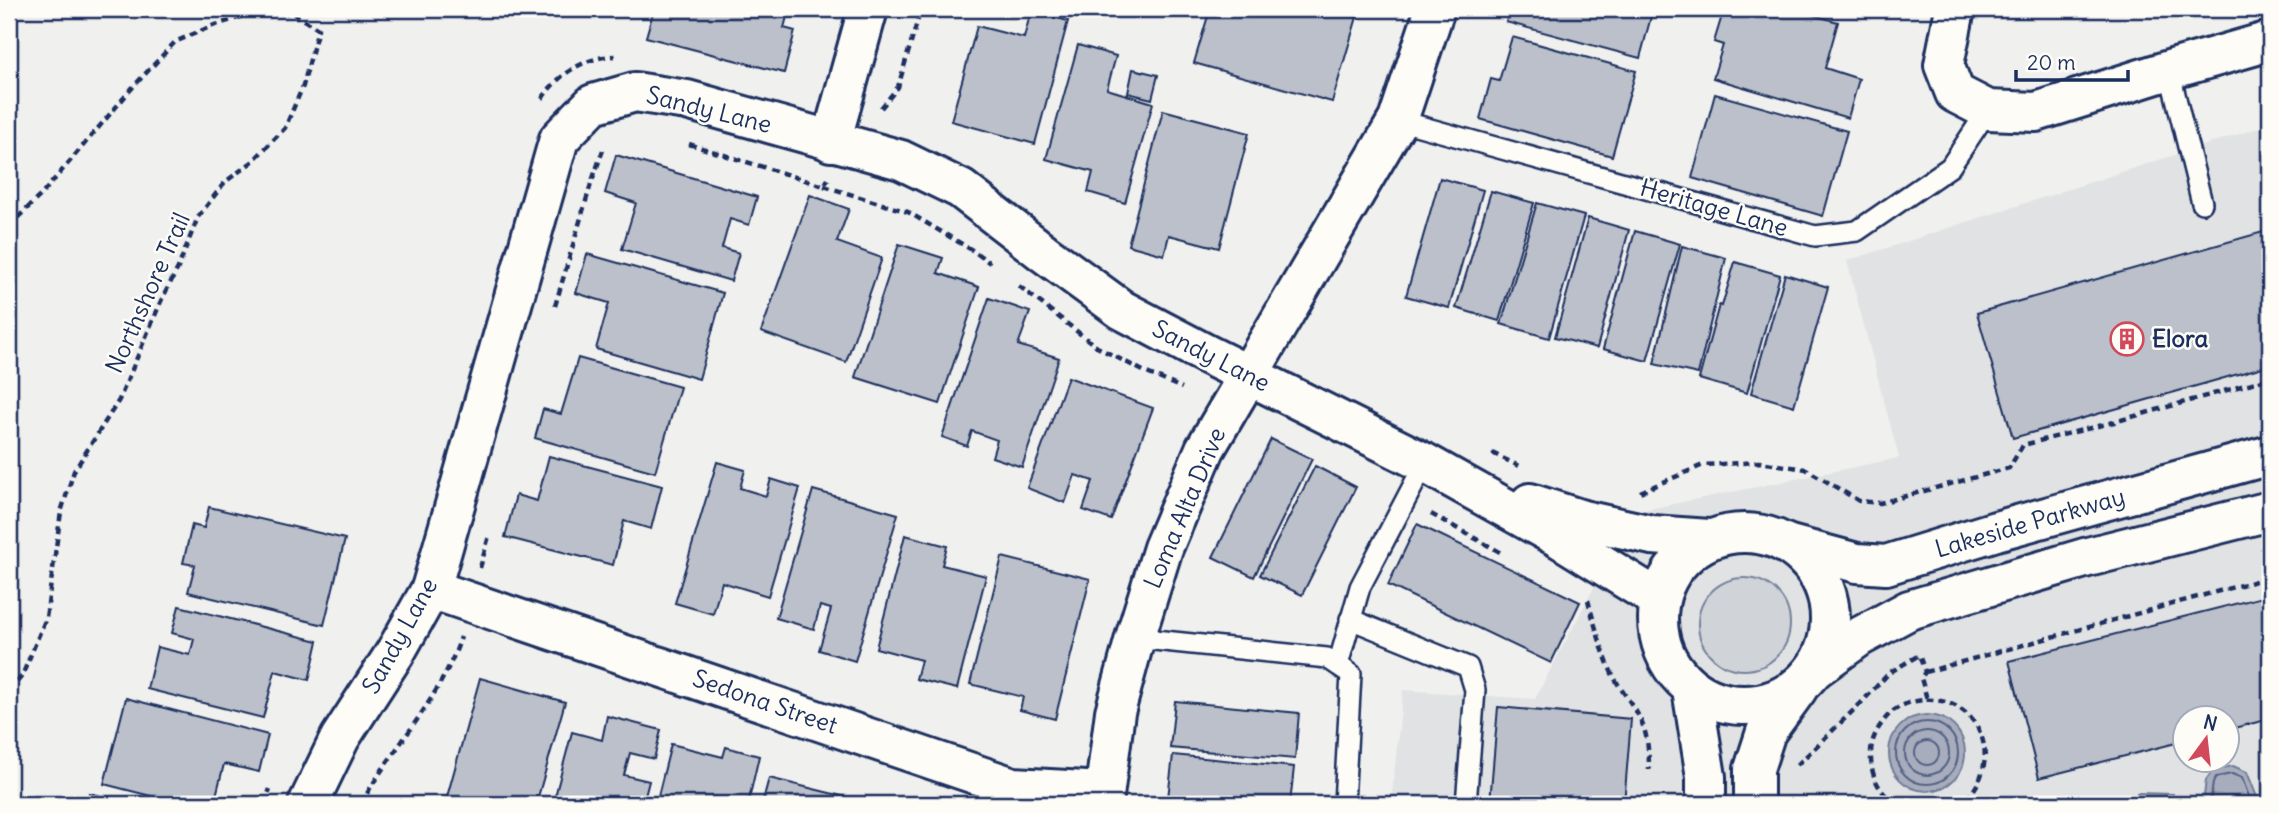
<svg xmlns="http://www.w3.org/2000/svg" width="2279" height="813" font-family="Delius,sans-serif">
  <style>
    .built { fill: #e0e2e3; fill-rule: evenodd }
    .green { fill: #d0d3d8; stroke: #76819b; stroke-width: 2 }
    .water { fill: #a7adbd; stroke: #6f7b97; stroke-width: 2 }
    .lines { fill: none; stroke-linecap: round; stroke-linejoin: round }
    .shore { stroke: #536184; stroke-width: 2 }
    .building { fill: #bbc0ca; stroke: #1b2f5e; stroke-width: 2 }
    .lane-casing { stroke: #1b2f5e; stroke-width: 24 }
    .street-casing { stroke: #1b2f5e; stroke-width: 44 }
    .secondary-casing { stroke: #1b2f5e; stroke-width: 44 }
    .path { stroke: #1b2f5e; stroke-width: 4.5; stroke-dasharray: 7 5; stroke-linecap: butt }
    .lane { stroke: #fdfcf7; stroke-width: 19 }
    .street { stroke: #fdfcf7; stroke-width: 38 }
    .secondary { stroke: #fdfcf7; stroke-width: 38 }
    .labels { text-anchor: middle; stroke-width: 5; stroke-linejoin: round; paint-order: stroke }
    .street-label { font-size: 24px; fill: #1b2f5e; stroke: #fdfcf7 }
    .poi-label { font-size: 24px; font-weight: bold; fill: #1b2f5e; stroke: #fdfcf7; text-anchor: start }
  </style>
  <rect width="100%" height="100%" fill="#f0f0ee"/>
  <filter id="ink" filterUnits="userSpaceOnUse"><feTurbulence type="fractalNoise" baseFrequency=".0143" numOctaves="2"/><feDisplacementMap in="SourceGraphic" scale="14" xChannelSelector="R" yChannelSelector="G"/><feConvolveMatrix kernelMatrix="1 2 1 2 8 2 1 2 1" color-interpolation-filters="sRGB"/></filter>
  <g filter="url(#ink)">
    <path class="built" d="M2270,124V804H1391L1403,690L1535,699L1634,512L1899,458L1847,261ZM2184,718H2226V760H2184Z"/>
    <circle class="green" cx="1744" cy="624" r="46"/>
    <g class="water">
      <circle cx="1927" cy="753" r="38"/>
      <path d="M2233,766L2247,772L2259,802L2270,804H2203L2206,780L2213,770Z"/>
      <path d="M2137,793L2173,794V803L2195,804H2137Z"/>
    </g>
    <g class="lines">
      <g class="shore">
        <circle cx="1927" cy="753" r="31"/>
        <circle cx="1927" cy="753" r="22"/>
        <circle cx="1927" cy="753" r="12"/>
        <path d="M2210,804L2213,783L2216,777L2232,774L2242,778L2252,804"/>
      </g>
    </g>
    <g class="building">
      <path d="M654,9H789L784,28L795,31L784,73L646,37Z"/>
      <path d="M1210,9H1326L1357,17L1332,102L1194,63Z"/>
      <path d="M1510,9H1653L1640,58L1506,22Z"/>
      <path d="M1724,9H1791L1838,22L1825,68L1859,79L1848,118L1713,78L1723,45L1714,42Z"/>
      <path d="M1031,11L1068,21L1035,144L951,121L977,26L1024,38Z"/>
      <path d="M1512,37L1636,71L1612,156L1480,119L1491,79L1499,81Z"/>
      <path d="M1078,45L1116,56L1107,89L1153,103L1125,203L1088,192L1093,172L1046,159Z"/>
      <path d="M1133,69L1158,75L1152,99L1128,93Z"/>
      <path d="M1715,94L1847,131L1823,216L1692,178Z"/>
      <path d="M1163,110L1249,133L1219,248L1169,235L1164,255L1128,245Z"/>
      <path d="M616,155L757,197L749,225L730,219L722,248L739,253L731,281L622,249L636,203L605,193Z"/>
      <path d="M1440,178L1483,190L1449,308L1406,296Z"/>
      <path d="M1491,191L1534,203L1499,321L1456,308Z"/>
      <path d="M810,195L849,209L837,242L882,258L846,362L761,332Z"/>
      <path d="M1537,203L1584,216L1549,338L1501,324Z"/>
      <path d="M1588,218L1629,230L1597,348L1555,337Z"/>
      <path d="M2270,230V365L2013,438L1977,313Z"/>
      <path d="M1635,231L1680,244L1647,361L1603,349Z"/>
      <path d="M899,244L943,258L938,273L979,287L940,404L855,377Z"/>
      <path d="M1682,246L1726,258L1698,374L1654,364Z"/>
      <path d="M587,254L723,293L699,379L596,349L609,303L576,293Z"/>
      <path d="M1735,262L1780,275L1747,393L1699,379L1719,305L1722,306Z"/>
      <path d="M1785,274L1828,287L1794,406L1751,393Z"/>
      <path d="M989,298L1030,312L1018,345L1059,358L1022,467L992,457L997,440L972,431L967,446L942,437Z"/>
      <path d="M578,358L680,387L655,472L535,438L543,409L561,414Z"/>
      <path d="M1068,377L1153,408L1111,520L1083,510L1093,481L1075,475L1065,503L1027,488Z"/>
      <path d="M1271,439L1312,459L1254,577L1213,557Z"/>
      <path d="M549,456L662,486L651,529L624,521L613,565L505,537L516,495L537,501Z"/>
      <path d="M717,462L745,470L740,488L766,496L771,479L800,488L768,596L722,582L713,614L675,603Z"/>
      <path d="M1315,466L1356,487L1302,595L1260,575Z"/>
      <path d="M813,490L898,514L855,661L819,650L831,609L820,606L814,629L776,618Z"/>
      <path d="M209,507L345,539L324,625L188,592L195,565L183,563L192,525L204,528Z"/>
      <path d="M1417,524L1580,602L1551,663L1388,585Z"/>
      <path d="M905,535L947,546L942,565L986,576L957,689L916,679L921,660L876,648Z"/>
      <path d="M1002,557L1090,579L1055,719L1020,710L1023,697L970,684Z"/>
      <path d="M2270,595V719L2226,730V718H2184V741L2039,778L2009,661Z"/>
      <path d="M179,606L318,641L309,680L275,671L263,718L147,689L157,647L190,655L194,639L172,633Z"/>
      <path d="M480,678L565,702L536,804H445Z"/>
      <path d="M126,698L268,735L259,772L224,764L214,804H182L104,784Z"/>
      <path d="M1175,701L1299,713L1295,759L1170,748Z"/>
      <path d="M1498,707L1631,719L1624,804H1499V803L1490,802Z"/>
      <path d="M607,716L661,730L654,759L630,753L624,775L649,781L643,804H553L572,732L602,740Z"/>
      <path d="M671,744L723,757L726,747L759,756L748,804H656Z"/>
      <path d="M1173,755L1294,767L1290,804H1235L1168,798Z"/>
      <path d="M769,778L854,799L852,804H762Z"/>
      <path d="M89,793L134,804H87Z"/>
    </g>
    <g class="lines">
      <defs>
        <g id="lane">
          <path d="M2169,70L2202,203"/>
          <path d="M1398,120L1815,236L1857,231L1950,167L1988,110"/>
          <path d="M1350,619L1468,667L1475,690L1466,804"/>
          <path d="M1135,638L1327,658L1351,674L1344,804"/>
          <path d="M1338,665L1360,587L1425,463"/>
        </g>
        <g id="street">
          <path d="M1955,9L1944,65L1955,93L1988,110L2036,112L2169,70L2270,41"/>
          <path d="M831,142L868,9"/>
          <path d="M1530,503L1583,520L1652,535L1709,539"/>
          <path d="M431,589L1013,787L1104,792"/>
          <path d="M308,804L340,738L395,653L431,589L559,139L593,104L635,92L687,100L901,160L961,189L1044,253L1122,310L1208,355L1425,463L1561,539L1658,599"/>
          <path d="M1103,804L1115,712L1135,638L1163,548L1205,449L1398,120L1435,9"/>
        </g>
        <g id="secondary">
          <circle cx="1744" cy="619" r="86"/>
          <path d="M1790,545L1857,563L1886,565L1996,531L2270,455"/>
          <path d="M1816,668L1859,637L1909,610L2088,557L2270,511"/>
          <path d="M1692,689L1706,777V804"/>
          <path d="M1754,804V769L1766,732L1798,688"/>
        </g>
      </defs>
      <use href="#lane" class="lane-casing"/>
      <use href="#street" class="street-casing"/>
      <use href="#secondary" class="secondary-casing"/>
      <g class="path">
        <path d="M542,99C558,74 585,57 615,56"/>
        <path d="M881,108L898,87L921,9"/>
        <path d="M689,144L824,186L828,179"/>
        <path d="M824,186L908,212L972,250L990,263"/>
        <path d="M9,226L42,194L133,87L175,42L212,26L264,10L294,14L318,29L303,86L285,128L252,162L225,182L198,217L178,268L162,299L119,400L74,471L61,512L46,618L22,676L11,689L9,688"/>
        <path d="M1019,286L1097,347L1147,373L1182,388"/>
        <path d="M555,306L591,184L603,150"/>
        <path d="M1492,453L1519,466"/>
        <path d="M1640,492L1703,465L1759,462L1806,469L1859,501L1880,503L2009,468L2023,445L2114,422L2270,378"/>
        <path d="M1431,514L1500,552"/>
        <path d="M480,568L489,536"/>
        <path d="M1588,600C1594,623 1601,647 1610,669C1618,688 1633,703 1641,721C1648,736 1649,754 1649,770"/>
        <path d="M1925,672L2270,577"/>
        <path d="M1797,765L1861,703L1889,673L1919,655L1925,672L1921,678L1927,699"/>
        <path d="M264,804L270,789"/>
        <path d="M361,804C392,748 440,700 461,637"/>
        <path d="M1896,804C1878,792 1870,774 1871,753C1871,740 1877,729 1885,719C1891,711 1901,705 1912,702C1976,686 2011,761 1961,804"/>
      </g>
      <use href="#lane" class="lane"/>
      <use href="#street" class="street"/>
      <use href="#secondary" class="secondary"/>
    </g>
  </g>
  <defs>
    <symbol id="building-ring" viewBox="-11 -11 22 22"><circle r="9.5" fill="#fdfcf7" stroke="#d1495b" stroke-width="1.5"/><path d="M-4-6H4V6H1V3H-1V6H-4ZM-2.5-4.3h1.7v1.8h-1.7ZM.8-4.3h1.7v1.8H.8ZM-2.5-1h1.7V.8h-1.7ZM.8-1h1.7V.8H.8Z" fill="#d1495b"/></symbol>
  </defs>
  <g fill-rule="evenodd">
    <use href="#building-ring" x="2108" y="320" width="38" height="38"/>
  </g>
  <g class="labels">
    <g class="street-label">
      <text transform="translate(709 110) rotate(14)" y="8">Sandy Lane</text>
      <text transform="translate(1714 208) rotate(16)" y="8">Heritage Lane</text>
      <text transform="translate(148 293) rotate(-66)" y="8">Northshore Trail</text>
      <text transform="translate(1211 356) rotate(27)" y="8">Sandy Lane</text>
      <text transform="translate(1185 508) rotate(-67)" y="8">Loma Alta Drive</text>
      <text transform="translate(2030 523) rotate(-16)" y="8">Lakeside Parkway</text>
      <text transform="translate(400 636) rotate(-61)" y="8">Sandy Lane</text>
      <text transform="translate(765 702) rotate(19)" y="8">Sedona Street</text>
    </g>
    <g class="poi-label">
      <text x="2152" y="347">Elora</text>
    </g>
  </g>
  <rect width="2279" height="813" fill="none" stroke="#fdfcf7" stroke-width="35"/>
  <rect x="18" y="18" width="2244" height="778" fill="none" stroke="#1b2f5e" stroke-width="2.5" filter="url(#ink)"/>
  <g transform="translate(2206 739) rotate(15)"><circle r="33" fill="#fdfcf7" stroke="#a3aaba" stroke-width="2"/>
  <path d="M0-5L12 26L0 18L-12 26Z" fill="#d1495b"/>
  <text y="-10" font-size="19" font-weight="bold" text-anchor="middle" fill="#1b2f5e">N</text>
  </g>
  <path d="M2016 70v10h112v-10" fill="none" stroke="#1b2f5e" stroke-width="3.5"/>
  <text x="2027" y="70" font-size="21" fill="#1b2f5e" stroke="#fdfcf7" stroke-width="5" paint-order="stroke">20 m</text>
</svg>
